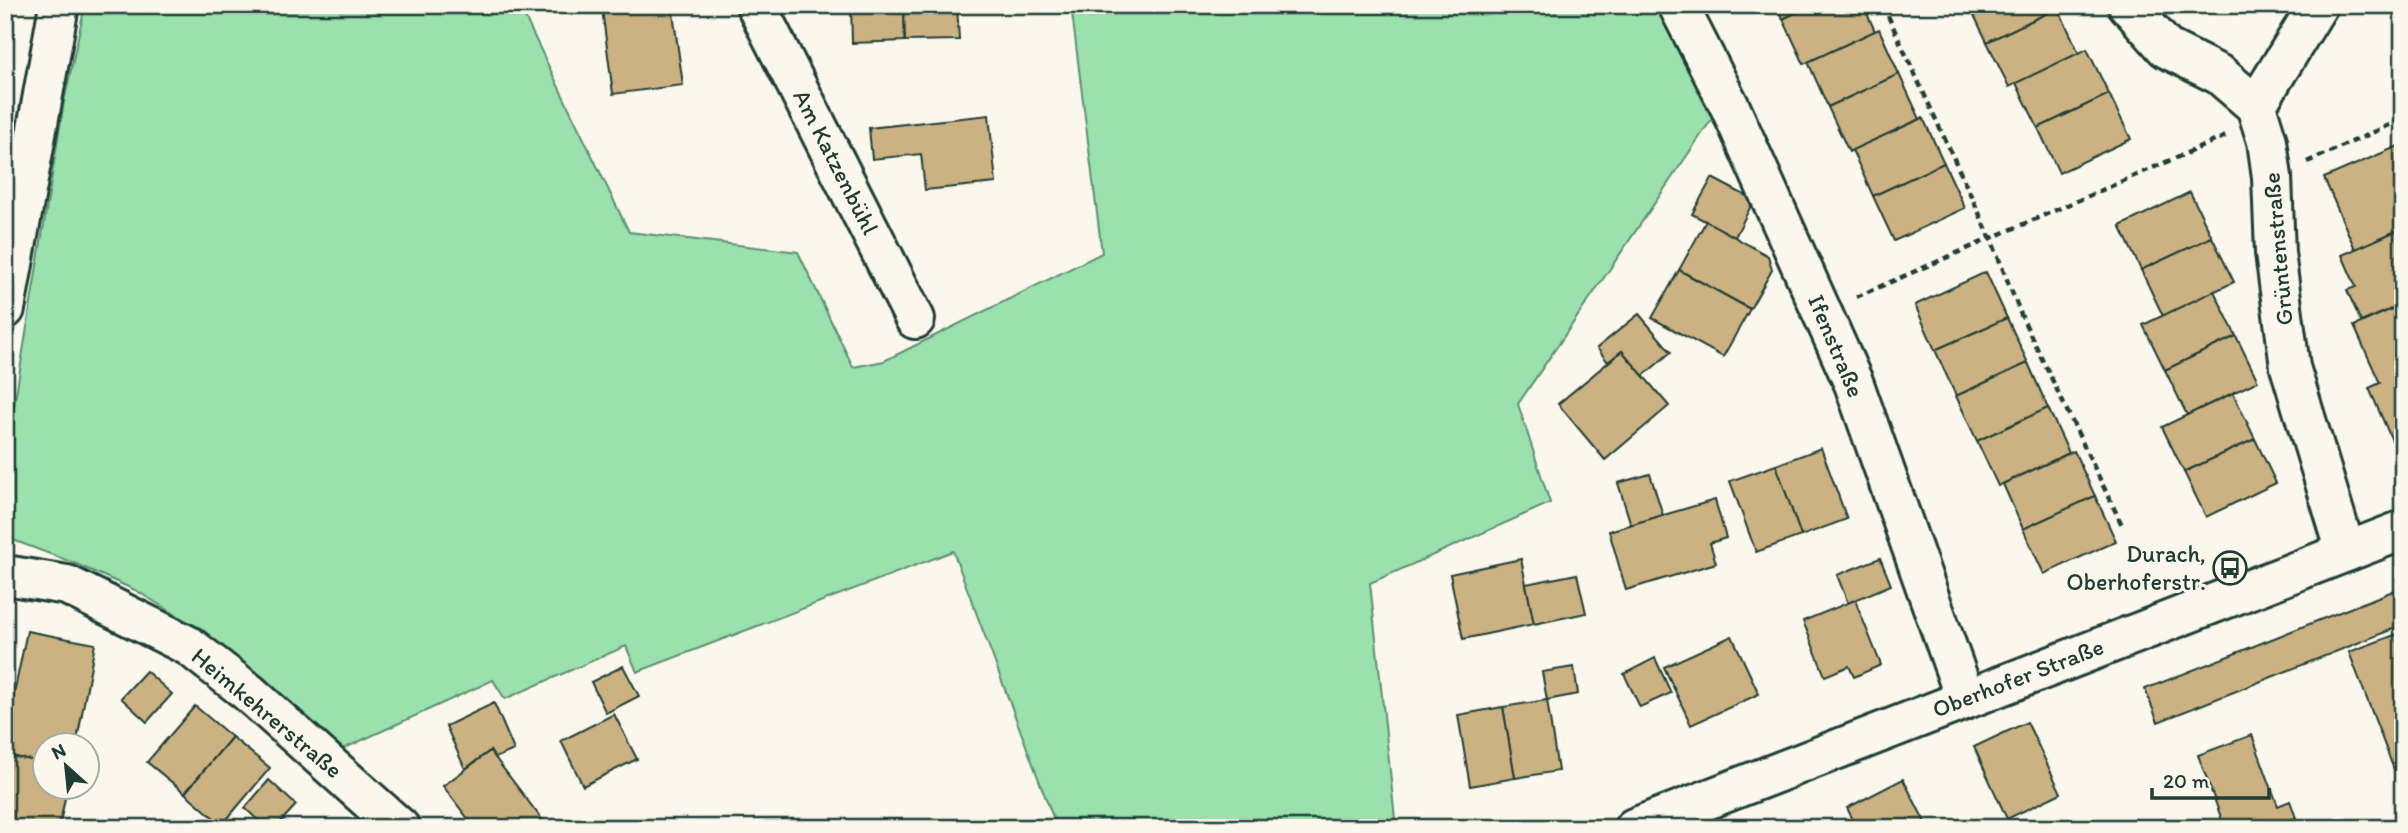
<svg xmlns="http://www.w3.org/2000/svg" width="2408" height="833" font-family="Itim,sans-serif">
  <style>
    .green { fill: #9ae1ae; stroke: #5c8f71; stroke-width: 2 }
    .building { fill: #ccb282; stroke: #1f3d34; stroke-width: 2 }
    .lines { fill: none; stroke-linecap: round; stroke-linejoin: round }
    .minor-casing { stroke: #1f3d34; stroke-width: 44 }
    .path { stroke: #1f3d34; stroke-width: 4.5; stroke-dasharray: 7 5; stroke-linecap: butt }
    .minor { stroke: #fbf7ec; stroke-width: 38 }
    .labels { text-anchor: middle; stroke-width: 6; stroke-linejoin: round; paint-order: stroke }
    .street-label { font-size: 24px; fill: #1f3d34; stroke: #fbf7ec }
    .poi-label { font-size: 24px; fill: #1f3d34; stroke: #fbf7ec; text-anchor: end }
  </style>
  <rect width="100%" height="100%" fill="#fbf7ec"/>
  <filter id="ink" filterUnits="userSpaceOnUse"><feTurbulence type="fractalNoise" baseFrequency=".0143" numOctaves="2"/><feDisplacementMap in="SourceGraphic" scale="14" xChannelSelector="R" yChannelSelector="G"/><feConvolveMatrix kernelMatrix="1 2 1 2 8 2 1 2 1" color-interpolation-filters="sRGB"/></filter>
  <g filter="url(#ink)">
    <path class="green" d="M85,5H519L629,232L798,252L853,367L884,361L1102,253L1071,5H1663L1718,110L1518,404L1550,503L1370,583L1396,828H1057L953,551L637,672L626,646L505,699L493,680L332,754L198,628L135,590L74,563L5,537V461L64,102Z"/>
    <g class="building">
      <path d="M631,5H672L683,85L613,94L602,9Z"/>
      <path d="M851,5H904L905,41L852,43Z"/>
      <path d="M904,5H957L959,40L905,41Z"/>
      <path d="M1777,5H1812L1783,19Z"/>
      <path d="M1812,5H1863L1875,31L1804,64L1783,19Z"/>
      <path d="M1969,5H2056L2058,8L1987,42Z"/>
      <path d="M2058,8L2079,53L2009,87L1987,42Z"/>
      <path d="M1879,29L1899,74L1828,107L1808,62Z"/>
      <path d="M2087,49L2109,94L2038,128L2016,83Z"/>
      <path d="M1899,74L1920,119L1849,152L1828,107Z"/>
      <path d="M2109,94L2131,139L2059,173L2038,128Z"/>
      <path d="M989,115L996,183L925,190L921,154L872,159L869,128Z"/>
      <path d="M1923,118L1944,163L1873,196L1852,150Z"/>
      <path d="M2403,144V228L2355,249L2324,178Z"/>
      <path d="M1944,163L1965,208L1894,241L1873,196Z"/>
      <path d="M1712,178L1754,200L1735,237L1692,214Z"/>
      <path d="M2190,192L2212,237L2141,270L2120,226Z"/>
      <path d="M1706,221L1768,256L1772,270L1750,309L1679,270Z"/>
      <path d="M2403,228V304L2361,322L2347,290L2356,287L2342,255Z"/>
      <path d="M2212,237L2234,282L2163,316L2141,270Z"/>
      <path d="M1679,270L1750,309L1723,357L1652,318Z"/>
      <path d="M1986,272L2007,318L1935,350L1915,305Z"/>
      <path d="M2214,291L2236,336L2165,370L2143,325Z"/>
      <path d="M2403,304V461H2401L2369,388L2380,383L2354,326Z"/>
      <path d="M1639,314L1671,352L1643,376L1622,351L1608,362L1597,348Z"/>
      <path d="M2007,318L2028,363L1956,396L1935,350Z"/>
      <path d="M2236,336L2258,381L2187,415L2165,370Z"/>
      <path d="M1622,351L1669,406L1605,460L1558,404Z"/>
      <path d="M2028,363L2048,408L1977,441L1956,396Z"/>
      <path d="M2233,393L2255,439L2184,472L2162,427Z"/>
      <path d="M2048,408L2069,453L1998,486L1977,441Z"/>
      <path d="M2255,439L2276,483L2206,517L2184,472Z"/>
      <path d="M1821,448L1847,519L1801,536L1776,465Z"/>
      <path d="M2074,451L2095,496L2023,529L2003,484Z"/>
      <path d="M1776,465L1801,536L1756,552L1730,481Z"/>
      <path d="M1650,474L1663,515L1631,525L1618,483Z"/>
      <path d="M2095,496L2116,541L2044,574L2023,529Z"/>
      <path d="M1715,500L1726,538L1710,543L1716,563L1626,590L1609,531Z"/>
      <path d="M1880,558L1891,585L1848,603L1837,575Z"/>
      <path d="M1521,559L1534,624L1463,639L1450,574Z"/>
      <path d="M1577,574L1586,613L1534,624L1526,584Z"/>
      <path d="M2398,589L2403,602V625L2158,722L2145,689Z"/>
      <path d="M1855,600L1881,665L1854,677L1849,666L1825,676L1803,621Z"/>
      <path d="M27,631L95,644L76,746H46V763L5,755V737Z"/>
      <path d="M2403,632V793L2349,652Z"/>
      <path d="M1732,636L1759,694L1691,725L1664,667Z"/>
      <path d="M1655,658L1671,693L1640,707L1624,674Z"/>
      <path d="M623,666L639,696L606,713L591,682Z"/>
      <path d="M1574,667L1578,694L1547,700L1542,672Z"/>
      <path d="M146,671L172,694L147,722L121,698Z"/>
      <path d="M1547,700L1558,771L1515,778L1503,707Z"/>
      <path d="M494,703L514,750L495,758L490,751L465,769L446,726Z"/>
      <path d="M195,706L232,737L185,793L147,762Z"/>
      <path d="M1503,707L1515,778L1470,786L1458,715Z"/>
      <path d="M614,714L637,759L583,786L561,741Z"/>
      <path d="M2027,722L2061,793L2007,819L1974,747Z"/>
      <path d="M2252,735L2278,806L2290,801L2293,809L2296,818L2284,822L2287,828H2225L2198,755Z"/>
      <path d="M232,737L270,768L222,825L185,793Z"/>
      <path d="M490,751L544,822L537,828H475L443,786Z"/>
      <path d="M5,755L46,763V788H67L59,828H5Z"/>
      <path d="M1903,779L1928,828H1857L1847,808Z"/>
      <path d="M269,780L296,805L275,828H266L245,808Z"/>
    </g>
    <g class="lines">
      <defs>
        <g id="minor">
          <path d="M756,5L915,319"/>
          <path d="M1678,5L1730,107L1854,384L1965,698"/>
          <path d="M2128,5L2166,48L2220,75L2256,106L2267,141L2272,177L2275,253L2290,367L2346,552"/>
          <path d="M2256,106L2318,5"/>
          <path d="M5,309L59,5"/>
          <path d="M5,575L67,585L189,646L248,692L400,828"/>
          <path d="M1634,828L2403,530"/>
        </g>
      </defs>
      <use href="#minor" class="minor-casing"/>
      <g class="path">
        <path d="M1883,5L1991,239L2021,315L2122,525"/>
        <path d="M2307,162L2403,119"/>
        <path d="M1856,297L2226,136"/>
      </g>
      <use href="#minor" class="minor"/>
    </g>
  </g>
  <defs>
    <symbol id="bus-ring" viewBox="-11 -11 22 22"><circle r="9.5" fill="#fbf7ec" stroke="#1f3d34" stroke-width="1.5"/><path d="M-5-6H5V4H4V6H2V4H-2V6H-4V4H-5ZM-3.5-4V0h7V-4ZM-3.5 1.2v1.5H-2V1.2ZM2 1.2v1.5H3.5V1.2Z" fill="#1f3d34"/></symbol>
  </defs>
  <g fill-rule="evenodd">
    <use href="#bus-ring" x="2211" y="549" width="38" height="38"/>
  </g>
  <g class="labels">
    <g class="street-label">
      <text transform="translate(836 162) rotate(63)" y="8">Am Katzenbühl</text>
      <text transform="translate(2278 249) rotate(-95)" y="8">Grüntenstraße</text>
      <text transform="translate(1836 346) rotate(67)" y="8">Ifenstraße</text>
      <text transform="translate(2018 678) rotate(-21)" y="8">Oberhofer Straße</text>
      <text transform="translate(267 713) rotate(40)" y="8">Heimkehrerstraße</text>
    </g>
    <g class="poi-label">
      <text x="2206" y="562">Durach,<tspan x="2206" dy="28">Oberhoferstr.</tspan></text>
    </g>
  </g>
  <rect width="2408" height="833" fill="none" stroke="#fbf7ec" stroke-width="28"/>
  <rect x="14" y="14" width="2380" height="805" fill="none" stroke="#1f3d34" stroke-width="2.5" filter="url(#ink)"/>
  <g transform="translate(66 766) rotate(333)"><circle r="33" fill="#fbf7ec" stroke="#a3ada2" stroke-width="2"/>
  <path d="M0-5L12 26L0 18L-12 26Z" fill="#1f3d34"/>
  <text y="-10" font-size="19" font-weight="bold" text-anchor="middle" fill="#1f3d34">N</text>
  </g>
  <path d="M2152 788v10h117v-10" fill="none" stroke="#1f3d34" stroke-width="3.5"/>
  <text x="2163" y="788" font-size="21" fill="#1f3d34" stroke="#fbf7ec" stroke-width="5" paint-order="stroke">20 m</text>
</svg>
